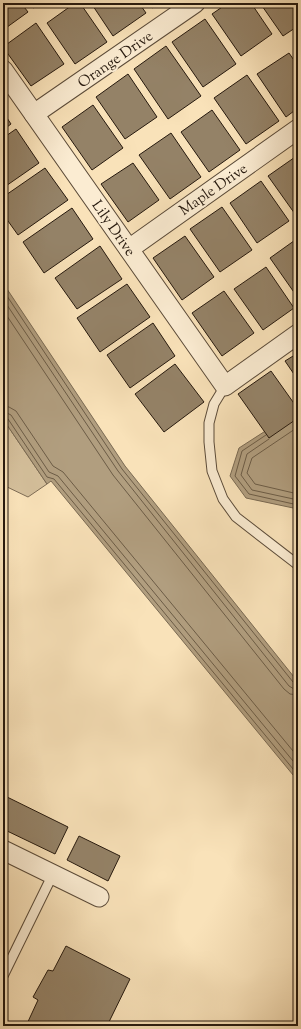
<svg xmlns="http://www.w3.org/2000/svg" width="301" height="1029" font-family="'Sorts Mill Goudy',serif">
  <style>
    .green { fill: #d5c09c; stroke: #7e6c55 }
    .water { fill: #b19e7f; stroke: #796952 }
    .lines { fill: none; stroke-linecap: round; stroke-linejoin: round }
    .shore { stroke: #6c5c46; stroke-width: 1 }
    .building { fill: #948267; stroke: #26190e }
    .lane-casing { stroke: #5b4b39; stroke-width: 11 }
    .street-casing { stroke: #5b4b39; stroke-width: 21 }
    .lane { stroke: #fbecd2; stroke-width: 9 }
    .street { stroke: #fbecd2; stroke-width: 19 }
    .labels { text-anchor: middle; stroke-width: 4; stroke-linejoin: round; paint-order: stroke }
    .street-label { font-size: 15px; fill: #26190e; stroke: #fbecd2 }
  </style>
  <rect width="100%" height="100%" fill="#f9e2b9"/>
  <filter id="stains"><feTurbulence type="fractalNoise" baseFrequency=".005" numOctaves="4"/><feColorMatrix values="0 0 0 0 .2 0 0 0 0 .09 0 0 0 0 .02 0 0 0 .5 -.17"/></filter>
  <radialGradient id="worn" r=".72"><stop offset=".6" stop-color="#630" stop-opacity="0"/><stop offset="1" stop-color="#630" stop-opacity=".3"/></radialGradient>
  <path class="green" d="M3,419L47,484L28,497L3,485Z"/>
  <g class="water">
    <path d="M3,283L125,466L298,682V781L51,481L47,484L3,419Z"/>
    <path d="M298,410V509L246,498L230,476L239,448Z"/>
  </g>
  <g class="lines">
    <g class="shore">
      <path d="M3,290L122,469L293,682L298,684"/>
      <path d="M3,299L118,471L289,686L294,689H298"/>
      <path d="M3,310L113,475L284,689L290,694L298,695"/>
      <path d="M3,406L9,407L16,411L53,466L63,472L298,757"/>
      <path d="M3,412L7,413L11,415L49,472L58,476L298,767"/>
      <path d="M3,417L8,419L47,477L54,479L298,775"/>
      <path d="M298,427L252,458L247,473L255,484L298,494"/>
      <path d="M266,435L242,451L235,476L249,494L298,505"/>
      <path d="M269,439L247,454L241,475L252,490L298,500"/>
    </g>
  </g>
  <g class="building">
    <path d="M3,3H21L28,12L3,30Z"/>
    <path d="M30,3H41L33,8Z"/>
    <path d="M75,3H80L107,42L75,64L47,23Z"/>
    <path d="M91,3H139L146,13L113,36Z"/>
    <path d="M148,3H159L152,8Z"/>
    <path d="M228,3H251L272,34L241,56L212,14Z"/>
    <path d="M260,3H298V26L283,36Z"/>
    <path d="M205,19L236,64L203,87L172,42Z"/>
    <path d="M36,23L64,64L31,86L3,47Z"/>
    <path d="M166,46L201,96L168,119L134,69Z"/>
    <path d="M289,53L298,66V108L286,117L257,74Z"/>
    <path d="M128,74L157,117L125,139L96,97Z"/>
    <path d="M247,75L279,121L246,144L214,98Z"/>
    <path d="M93,105L123,148L92,170L62,127Z"/>
    <path d="M212,110L240,150L209,172L181,132Z"/>
    <path d="M3,112L11,124L3,130Z"/>
    <path d="M16,129L39,163L3,188V138Z"/>
    <path d="M171,133L201,177L170,199L139,155Z"/>
    <path d="M298,155V211L295,214L268,176Z"/>
    <path d="M133,163L159,200L128,222L101,184Z"/>
    <path d="M45,168L68,200L18,235L3,214V197Z"/>
    <path d="M261,181L289,221L257,243L230,203Z"/>
    <path d="M222,207L252,250L220,272L190,229Z"/>
    <path d="M72,208L93,239L44,273L23,242Z"/>
    <path d="M185,236L214,277L182,300L153,258Z"/>
    <path d="M298,238V298L270,258Z"/>
    <path d="M100,246L122,279L77,309L55,278Z"/>
    <path d="M266,267L294,308L263,330L234,289Z"/>
    <path d="M127,284L150,317L100,352L77,318Z"/>
    <path d="M224,291L254,333L222,356L192,313Z"/>
    <path d="M153,323L175,356L130,388L107,355Z"/>
    <path d="M298,353V380L285,361Z"/>
    <path d="M175,364L204,402L164,432L135,394Z"/>
    <path d="M271,371L298,409V418L269,438L238,394Z"/>
    <path d="M3,795L68,827L55,854L3,829Z"/>
    <path d="M79,836L120,856L108,881L67,860Z"/>
    <path d="M66,946L130,979L107,1026H26L38,1000L33,997L48,970L53,971Z"/>
  </g>
  <g class="lines">
    <defs>
      <g id="lane">
        <path d="M225,386L214,404L209,423V442L212,471L223,499L236,517L298,565"/>
        <path d="M3,976L53,874"/>
      </g>
      <g id="street">
        <path d="M3,70L225,386L298,334"/>
        <path d="M34,114L195,3"/>
        <path d="M129,249L298,129"/>
        <path d="M3,850L99,897"/>
      </g>
    </defs>
    <use href="#lane" class="lane-casing"/>
    <use href="#street" class="street-casing"/>
    <use href="#lane" class="lane"/>
    <use href="#street" class="street"/>
  </g>
  <g class="labels">
    <g class="street-label">
      <text transform="translate(115 59) rotate(-35)" y="5">Orange Drive</text>
      <text transform="translate(213 189) rotate(-35)" y="5">Maple Drive</text>
      <text transform="translate(114 228) rotate(55)" y="5">Lily Drive</text>
    </g>
  </g>
  <rect width="301" height="1029" fill="none" stroke="#f9e2b9" stroke-width="16"/>
  <rect x="4" y="4" width="293" height="1021" fill="none" stroke="#26190e" stroke-width="2"/>
  <rect x="8" y="8" width="285" height="1013" fill="none" stroke="#26190e"/>
  <rect width="100%" height="100%" filter="url(#stains)"/>
  <rect width="100%" height="100%" fill="url(#worn)"/>
</svg>
